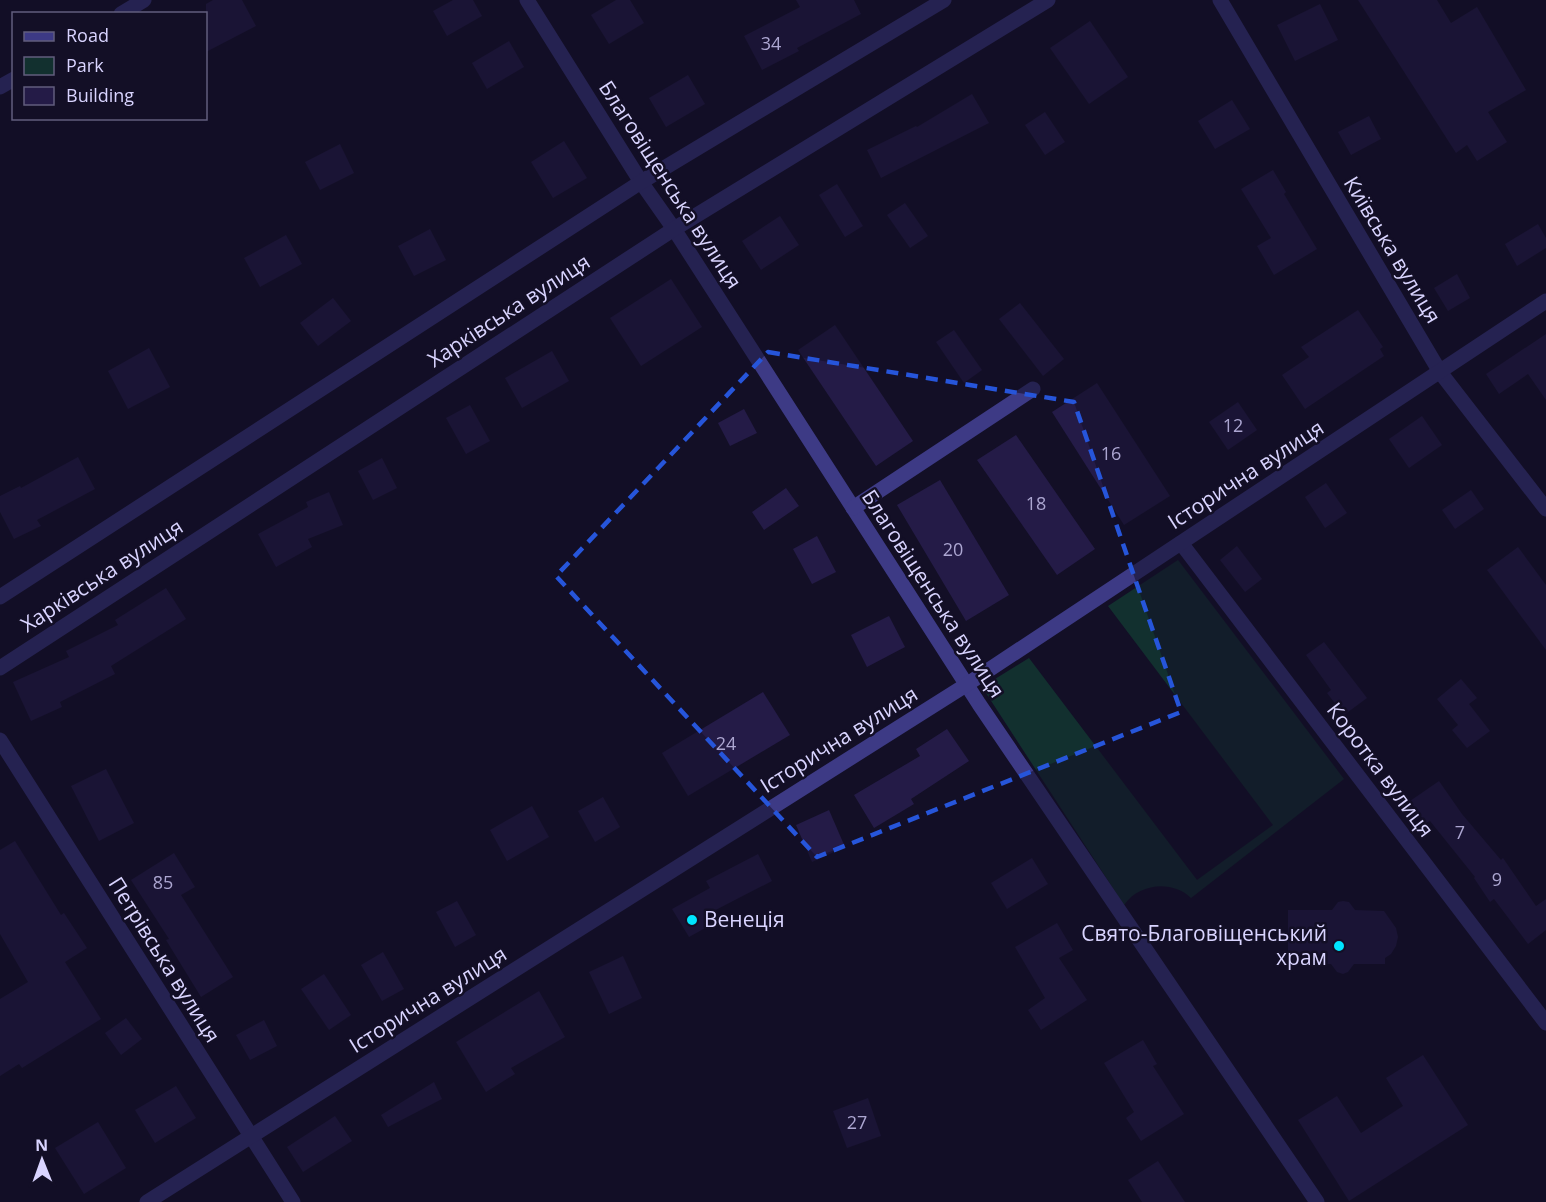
<svg xmlns="http://www.w3.org/2000/svg" width="1546" height="1202" font-family="'Open Sans',sans-serif">
  <style>
    .green { fill: #12302f }
    .building { fill: #241b47 }
    .lines { fill: none; stroke-linecap: round; stroke-linejoin: round }
    .minor { stroke: #3d3a85; stroke-width: 15 }
    .marked { fill: none; stroke: #2655da; stroke-width: 4.5; stroke-dasharray: 12 8; stroke-linejoin: round }
    .poi-dot { fill: #00e5ff; stroke: #130f26; stroke-width: 2 }
    .labels { text-anchor: middle; stroke-width: 5; stroke-linejoin: round; paint-order: stroke }
    .number-label { font-size: 18px; fill: #aca6d1 }
    .street-label { font-size: 21px; fill: #d9d4ff; stroke: #130f26 }
    .poi-label { font-size: 21px; fill: #d9d4ff; stroke: #130f26; text-anchor: start }
  </style>
  <rect width="100%" height="100%" fill="#130f26"/>
  <path class="green" d="M1178,560L1344,779L1191,898C1173,880 1139,883 1124,905L982,687L1029,658L1197,880L1273,825L1108,606Z"/>
  <g class="building">
    <path d="M213,0H242L256,26L206,52V4Z"/>
    <path d="M453,0H473L482,16L447,36L433,11Z"/>
    <path d="M616,0H630L644,23L609,44L591,15Z"/>
    <path d="M796,0H854L861,14L797,48L799,51L762,70L744,36L800,7Z"/>
    <path d="M1358,0H1437L1451,23L1477,7L1526,90L1488,112L1507,142L1477,161L1467,145L1456,153Z"/>
    <path d="M1320,4L1338,40L1295,61L1277,25Z"/>
    <path d="M1090,21L1128,77L1089,104L1050,48Z"/>
    <path d="M509,41L524,67L487,89L472,63Z"/>
    <path d="M688,75L705,104L666,127L649,98Z"/>
    <path d="M972,94L989,123L881,178L867,150L916,126L917,127Z"/>
    <path d="M1232,100L1250,129L1215,149L1198,121Z"/>
    <path d="M1045,112L1065,142L1045,155L1025,125Z"/>
    <path d="M1369,116L1381,139L1351,155L1338,132Z"/>
    <path d="M564,141L587,178L553,198L531,162Z"/>
    <path d="M340,144L354,173L320,190L305,162Z"/>
    <path d="M1273,170L1286,192L1284,194L1317,249L1274,275L1257,246L1271,238L1241,189Z"/>
    <path d="M837,184L863,226L845,237L819,195Z"/>
    <path d="M905,203L928,236L910,248L887,215Z"/>
    <path d="M780,216L799,245L761,270L742,241Z"/>
    <path d="M1538,224L1546,238V248L1517,266L1505,244Z"/>
    <path d="M430,229L446,260L414,276L398,246Z"/>
    <path d="M286,235L302,264L260,287L244,258Z"/>
    <path d="M1457,274L1470,298L1448,311L1434,288Z"/>
    <path d="M671,279L702,327L641,366L610,318Z"/>
    <path d="M333,298L351,321L318,346L300,323Z"/>
    <path d="M1020,303L1064,359L1043,376L999,319Z"/>
    <path d="M1358,310L1383,347L1380,349L1384,356L1305,409L1282,375L1309,357L1301,347Z"/>
    <path d="M835,325L913,441L876,466L798,350Z"/>
    <path d="M954,330L982,370L964,383L936,342Z"/>
    <path d="M1546,334V400L1528,374L1499,394L1486,374Z"/>
    <path d="M149,348L170,387L128,409L108,371Z"/>
    <path d="M552,351L569,381L522,408L505,378Z"/>
    <path d="M1097,383L1170,496L1124,525L1052,412Z"/>
    <path d="M1238,402L1257,430L1228,450L1209,422Z"/>
    <path d="M470,405L490,441L466,454L446,418Z"/>
    <path d="M744,409L757,433L730,446L718,423Z"/>
    <path d="M1422,416L1442,445L1409,468L1389,439Z"/>
    <path d="M1016,435L1095,549L1057,575L977,460Z"/>
    <path d="M78,457L95,489L37,520L41,526L14,539L0,512V496L20,486L21,488Z"/>
    <path d="M382,458L397,488L373,500L358,471Z"/>
    <path d="M940,480L1009,595L966,621L897,505Z"/>
    <path d="M1326,483L1347,513L1325,528L1305,497Z"/>
    <path d="M786,488L799,506L764,530L752,512Z"/>
    <path d="M1471,490L1484,509L1455,529L1442,510Z"/>
    <path d="M329,492L343,525L308,539L312,547L276,567L258,534L308,507L306,502Z"/>
    <path d="M817,536L836,572L812,584L793,549Z"/>
    <path d="M1237,546L1262,579L1245,592L1220,560Z"/>
    <path d="M1518,547L1546,585V650L1487,570Z"/>
    <path d="M166,588L186,619L111,666L115,674L60,702L62,707L31,721L13,682L69,657L66,651L118,625L115,620Z"/>
    <path d="M889,616L905,647L867,667L851,635Z"/>
    <path d="M1324,642L1367,698L1344,715L1327,693L1331,690L1306,655Z"/>
    <path d="M1461,679L1477,698L1469,704L1490,731L1467,748L1452,730L1458,725L1437,699Z"/>
    <path d="M763,692L790,735L688,796L662,753Z"/>
    <path d="M947,729L969,761L911,799L914,804L874,828L854,795L920,756L916,749Z"/>
    <path d="M106,769L134,823L99,841L71,786Z"/>
    <path d="M1439,781L1462,814L1501,860L1503,858L1536,906L1546,899V930L1528,944L1494,899L1490,902L1474,878L1475,877L1430,821L1426,823L1410,801Z"/>
    <path d="M603,797L620,827L595,842L578,811Z"/>
    <path d="M532,806L549,837L507,861L490,830Z"/>
    <path d="M829,810L845,847L812,862L796,825Z"/>
    <path d="M15,841L61,915L64,913L87,948L65,962L101,1019L22,1068L19,1064L0,1076V999L28,982L0,934V850Z"/>
    <path d="M174,853L195,887L181,895L233,977L201,997L166,940L169,939L131,880Z"/>
    <path d="M758,854L772,881L704,916L709,926L689,937L672,909L710,888L706,881Z"/>
    <path d="M1032,858L1048,884L1007,909L991,883Z"/>
    <path d="M457,901L476,935L455,947L436,912Z"/>
    <path d="M1343,901L1349,902L1355,910L1384,911L1396,928L1398,937L1396,946L1391,954L1385,958V964H1354L1348,972L1343,974L1337,972L1331,964H1288V910H1332L1338,902Z"/>
    <path d="M1057,923L1073,950L1059,958L1087,1000L1041,1030L1028,1010L1045,998L1015,947Z"/>
    <path d="M383,952L404,989L382,1001L361,965Z"/>
    <path d="M623,956L642,998L609,1014L589,972Z"/>
    <path d="M324,974L351,1015L329,1030L301,989Z"/>
    <path d="M539,991L565,1037L511,1068L515,1074L486,1092L456,1042Z"/>
    <path d="M126,1018L142,1039L121,1055L105,1033Z"/>
    <path d="M264,1020L277,1046L250,1060L236,1035Z"/>
    <path d="M1143,1040L1157,1064L1153,1066L1184,1114L1141,1141L1126,1118L1134,1112L1104,1063Z"/>
    <path d="M1423,1055L1468,1125L1349,1201L1298,1120L1337,1096L1361,1133L1403,1106L1386,1078Z"/>
    <path d="M434,1082L442,1099L388,1127L381,1115Z"/>
    <path d="M176,1086L196,1118L155,1143L135,1110Z"/>
    <path d="M868,1098L881,1136L847,1148L833,1111Z"/>
    <path d="M335,1116L352,1141L303,1172L287,1147Z"/>
    <path d="M98,1122L126,1168L84,1194L55,1148Z"/>
    <path d="M1158,1161L1185,1202H1142L1128,1180Z"/>
  </g>
  <g class="lines">
    <g class="minor">
      <path d="M527,0L641,182L674,229L979,704L1317,1202"/>
      <path d="M1220,0L1440,372L1546,509"/>
      <path d="M121,14L144,0"/>
      <path d="M0,87L14,79"/>
      <path d="M853,508L1033,389"/>
      <path d="M1181,543L1546,1023"/>
      <path d="M0,597L641,182L944,0"/>
      <path d="M0,668L674,229L1048,0"/>
      <path d="M0,740L293,1202"/>
      <path d="M147,1202L966,685L1546,301"/>
    </g>
  </g>
  <path d="M0 0H1546V1202H0ZM768,352L1074,402L1181,712L817,857L556,576Z" fill="#130f26" fill-opacity=".55" fill-rule="evenodd"/>
  <path class="marked" d="M768,352L1074,402L1181,712L817,857L556,576Z"/>
  <g class="poi-dot">
    <circle cx="692" cy="920" r="6"/>
    <circle cx="1339" cy="946" r="6"/>
  </g>
  <g class="labels">
    <g class="number-label">
      <text x="771" y="50">34</text>
      <text x="1233" y="432">12</text>
      <text x="1111" y="460">16</text>
      <text x="1036" y="510">18</text>
      <text x="953" y="556">20</text>
      <text x="726" y="750">24</text>
      <text x="1460" y="839">7</text>
      <text x="1497" y="886">9</text>
      <text x="163" y="889">85</text>
      <text x="857" y="1129">27</text>
    </g>
    <g class="street-label">
      <text transform="translate(670 185) rotate(57)" y="7">Благовіщенська вулиця</text>
      <text transform="translate(1392 250) rotate(59)" y="7">Київська вулиця</text>
      <text transform="translate(509 311) rotate(-33)" y="7">Харківська вулиця</text>
      <text transform="translate(1246 475) rotate(-33)" y="7">Історична вулиця</text>
      <text transform="translate(102 576) rotate(-33)" y="7">Харківська вулиця</text>
      <text transform="translate(933 594) rotate(57)" y="7">Благовіщенська вулиця</text>
      <text transform="translate(839 740) rotate(-32)" y="7">Історична вулиця</text>
      <text transform="translate(1380 770) rotate(53)" y="7">Коротка вулиця</text>
      <text transform="translate(164 960) rotate(58)" y="7">Петрівська вулиця</text>
      <text transform="translate(428 1000) rotate(-32)" y="7">Історична вулиця</text>
    </g>
    <g class="poi-label">
      <text x="704" y="927">Венеція</text>
      <text x="1327" y="941" text-anchor="end">Свято-Благовіщенський<tspan x="1327" dy="24">храм</tspan></text>
    </g>
  </g>
  <rect x="12" y="12" width="195" height="108" fill="#130f26" stroke="#625e7d" stroke-width="1.5"/>
  <rect x="24" y="32" width="30" height="9" fill="#3d3a85" stroke="#625e7d" stroke-width="1.5"/>
  <text x="66" y="42" font-size="18" fill="#d9d4ff">Road</text>
  <rect x="24" y="57" width="30" height="18" fill="#12302f" stroke="#625e7d" stroke-width="1.5"/>
  <text x="66" y="72" font-size="18" fill="#d9d4ff">Park</text>
  <rect x="24" y="87" width="30" height="18" fill="#241b47" stroke="#625e7d" stroke-width="1.5"/>
  <text x="66" y="102" font-size="18" fill="#d9d4ff">Building</text>
  <g transform="translate(42 1160) rotate(359)" stroke="#130f26" stroke-width="4.5" paint-order="stroke">
  <path d="M0-4.5L10 22L0 15L-10 22Z" fill="#d9d4ff"/>
  <text y="-9" font-size="16" font-weight="bold" text-anchor="middle" fill="#d9d4ff">N</text>
  </g>
</svg>
